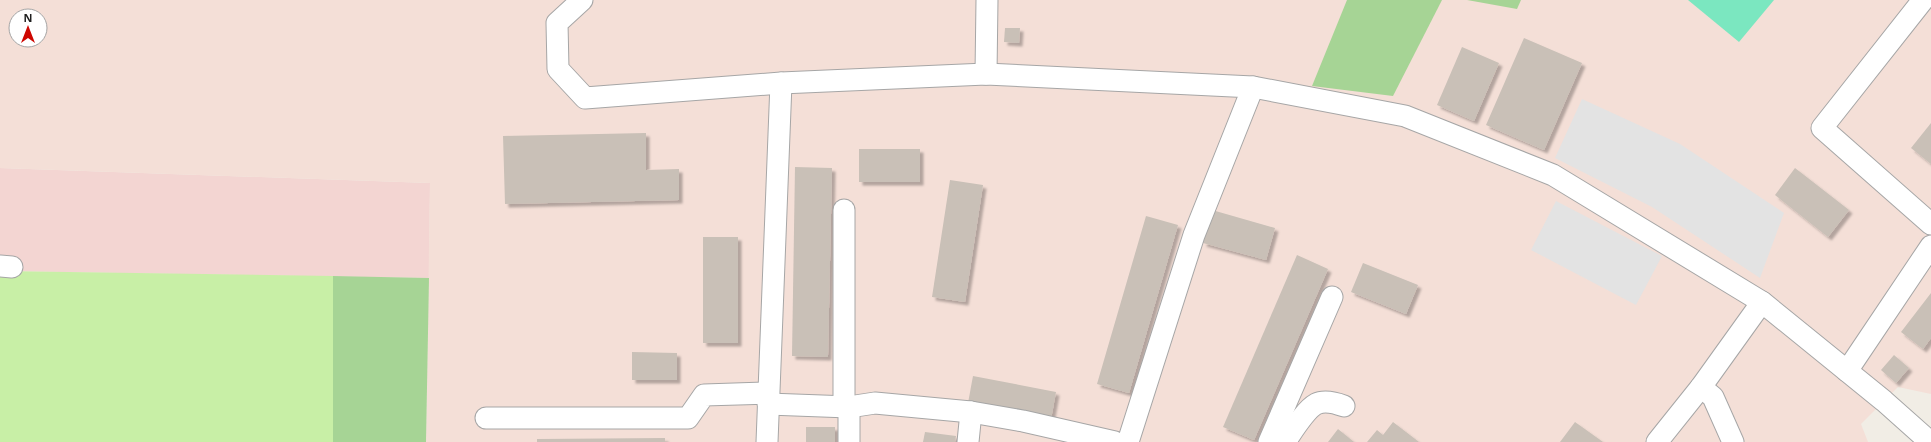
<svg xmlns="http://www.w3.org/2000/svg" width="1931" height="442" font-family="'Open Sans',sans-serif">
  <style>
    .commercial { fill: #f3d5d2 }
    .military { fill: #f4dfd7; fill-rule: evenodd }
    .grass { fill: #c8efa6 }
    .forest { fill: #a6d495 }
    .pitch { fill: #7be7c0 }
    .parking { fill: #e3e3e3 }
    .building { fill: #c9c0b7; filter: url(#shadow) }
    .lines { fill: none; stroke-linecap: round; stroke-linejoin: round }
    .minor-casing { stroke: #a6a6a6; stroke-width: 23 }
    .minor { stroke: #fff; stroke-width: 21 }
  </style>
  <defs>
    <filter id="shadow"><feDropShadow dx="3.5" dy="3.5" stdDeviation="1" flood-color="#0004"/></filter>
  </defs>
  <rect width="100%" height="100%" fill="#f1ede5"/>
  <path class="commercial" d="M0,168L430,183L429,278L0,271Z"/>
  <path class="military" d="M0,0H1931V394L1898,387L1861,424L1868,442H426L430,183L0,168ZM16,16H40V40H16Z"/>
  <path class="grass" d="M0,271L333,276V442H0Z"/>
  <g class="forest">
    <path d="M1347,0H1442L1393,96L1312,86Z"/>
    <path d="M1467,0H1521L1517,9Z"/>
    <path d="M333,276L429,278L426,442H333Z"/>
  </g>
  <path class="pitch" d="M1688,0H1774L1739,42Z"/>
  <g class="parking">
    <path d="M1582,99L1680,144L1784,213L1760,278L1652,207L1555,158Z"/>
    <path d="M1556,201L1662,256L1636,305L1531,250Z"/>
  </g>
  <g class="building">
    <path d="M1005,28H1020L1019,43L1004,42Z"/>
    <path d="M1524,38L1582,63L1544,150L1486,125Z"/>
    <path d="M1462,47L1499,63L1474,121L1437,105Z"/>
    <path d="M1931,123V164L1911,148Z"/>
    <path d="M646,133V170L679,169V200L505,204L503,136Z"/>
    <rect x="859" y="149" width="61" height="33"/>
    <path d="M795,167L832,168L828,357L792,356Z"/>
    <path d="M1795,168L1849,210L1828,237L1775,195Z"/>
    <path d="M950,180L983,185L965,302L932,297Z"/>
    <path d="M1212,210L1275,228L1266,260L1203,243Z"/>
    <path d="M1146,216L1178,225L1129,393L1097,384Z"/>
    <rect x="703" y="237" width="35" height="106"/>
    <path d="M1297,255L1328,269L1254,440L1223,427Z"/>
    <path d="M1363,263L1418,285L1406,314L1351,292Z"/>
    <path d="M1931,293V338L1923,349L1901,332Z"/>
    <path d="M632,352L677,353V380H632Z"/>
    <path d="M1894,355L1909,368L1896,383L1881,370Z"/>
    <path d="M973,376L1056,392L1051,419L968,403Z"/>
    <path d="M1393,422L1419,442H1367L1377,430L1383,435Z"/>
    <path d="M1575,422L1603,442H1560Z"/>
    <rect x="806" y="427" width="29" height="15"/>
    <path d="M1338,429L1354,442H1328Z"/>
    <path d="M925,432L956,436L955,442H923Z"/>
    <path d="M665,438V442H537V439Z"/>
  </g>
  <g class="lines">
    <defs>
      <g id="minor">
        <path d="M582,0L557,23L558,69L585,98L781,83L986,74L1253,87L1405,116L1553,175L1762,302L1884,401L1930,442"/>
        <path d="M1923,0L1822,128L1931,224"/>
        <path d="M986,74L987,0"/>
        <path d="M0,266L12,267"/>
        <path d="M1847,371L1931,246"/>
        <path d="M1701,387L1713,397L1733,442"/>
        <path d="M768,404L849,407L875,403L971,412L1023,421L1115,442"/>
        <path d="M844,406V210"/>
        <path d="M849,407V442"/>
        <path d="M486,418H688L704,395L768,393"/>
        <path d="M767,442L781,83"/>
        <path d="M968,442L971,412"/>
        <path d="M1128,442L1194,235L1253,87"/>
        <path d="M1269,442L1332,297"/>
        <path d="M1285,442C1292,432 1305,410 1316,404C1324,400 1336,403 1344,406"/>
        <path d="M1657,442L1701,387L1762,302"/>
      </g>
    </defs>
    <use href="#minor" class="minor-casing"/>
    <use href="#minor" class="minor"/>
  </g>
  <g transform="translate(28 28)"><circle r="19" fill="#ffffff" stroke="#a5a5a5"/>
  <path d="M0-3L7 15L0 10L-7 15Z" fill="#ce0600"/>
  <text y="-6" font-size="11" font-weight="bold" text-anchor="middle" fill="#1f1f1f">N</text>
  </g>
</svg>
